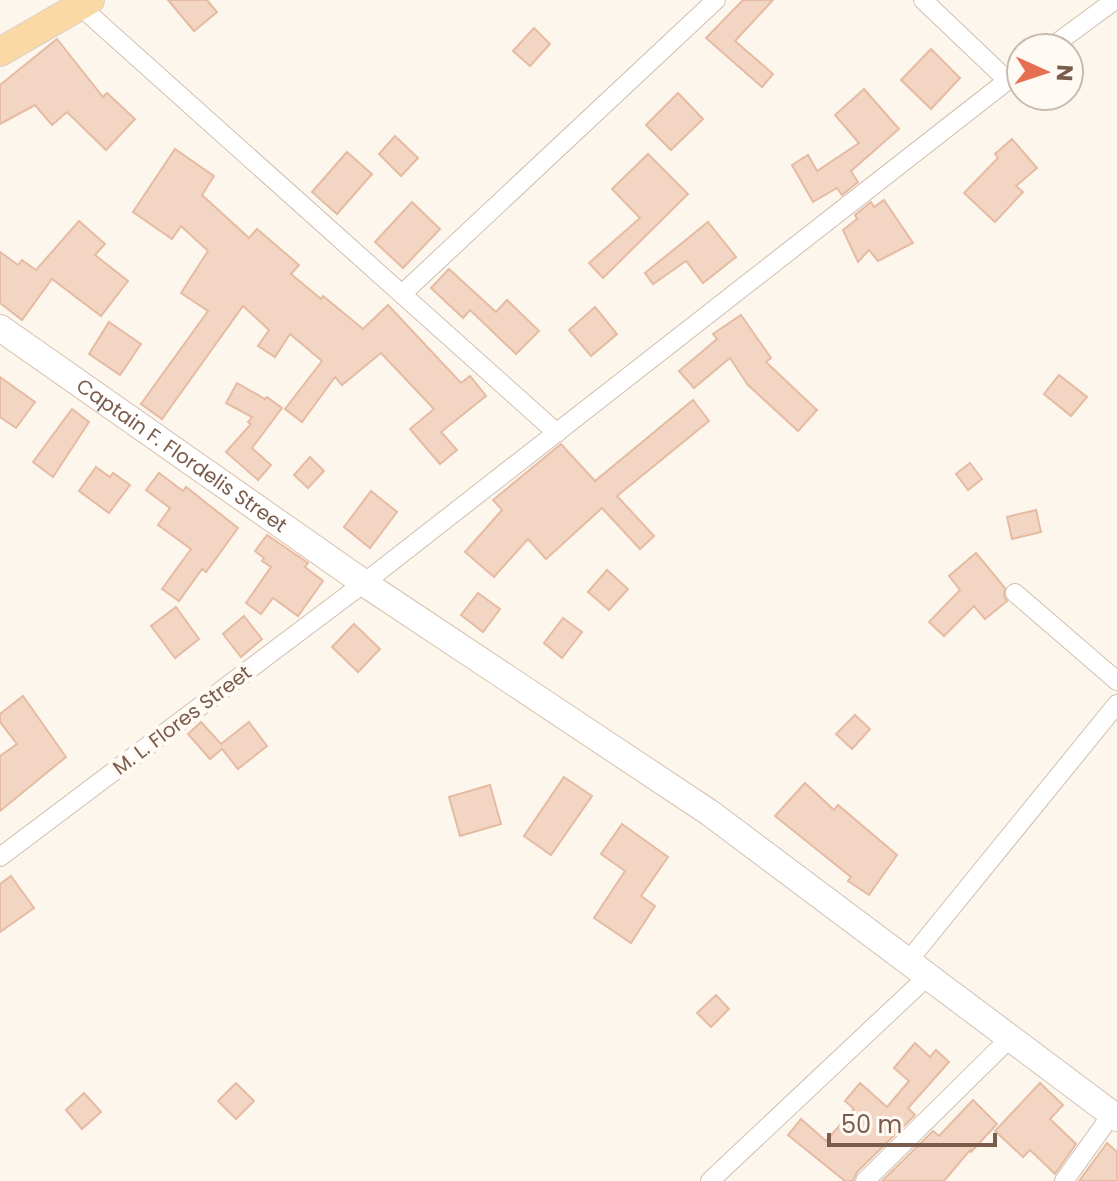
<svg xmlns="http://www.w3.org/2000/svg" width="1117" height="1181" font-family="Poppins,sans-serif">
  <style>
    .building { fill: #f3d5c3; stroke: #e6bba3; stroke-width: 2 }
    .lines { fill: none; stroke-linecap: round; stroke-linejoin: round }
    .street-casing { stroke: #d1beb0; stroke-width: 20 }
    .secondary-casing { stroke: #d6c0b0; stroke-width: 28 }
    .primary-casing { stroke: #dad1cd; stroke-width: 30 }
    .street { stroke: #fff; stroke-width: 18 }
    .secondary { stroke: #fff; stroke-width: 26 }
    .primary { stroke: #fbd9a5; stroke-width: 28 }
    .labels { text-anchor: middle; stroke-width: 8; stroke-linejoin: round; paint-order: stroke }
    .street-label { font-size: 20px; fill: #7a5c4d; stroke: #fffaf3 }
  </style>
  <rect width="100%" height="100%" fill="#fdf6ec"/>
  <g class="building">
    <path d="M168,0H207L217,12L194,31Z"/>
    <path d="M743,0H773L735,41L773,74L762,87L706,38Z"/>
    <path d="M534,28L550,44L530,66L513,51Z"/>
    <path d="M57,39L103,97L107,93L135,119L106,150L67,112L52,125L35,105L0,124V85Z"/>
    <path d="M931,49L960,78L931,109L901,80Z"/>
    <path d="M864,89L899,129L851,171L858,182L842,195L837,188L813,202L792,165L808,155L817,171L859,143L835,115Z"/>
    <path d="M678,93L703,119L671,150L646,125Z"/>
    <path d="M395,136L418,158L401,176L379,154Z"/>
    <path d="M1012,139L1037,168L1016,186L1023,192L995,222L964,193L998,158L995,154Z"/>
    <path d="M175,149L214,176L202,195L249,238L257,229L299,265L291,274L321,299L323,296L363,329L388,305L461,383L470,376L486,396L441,432L457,450L440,464L410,429L434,409L381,353L342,385L335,377L302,422L285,409L322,361L290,334L275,357L258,346L269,330L243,306L162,419L141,404L208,311L181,293L208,251L181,226L172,239L133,212Z"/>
    <path d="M347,152L372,174L337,214L312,192Z"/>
    <path d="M648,154L688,194L603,278L589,263L640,218L612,189Z"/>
    <path d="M884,200L913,243L878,261L869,250L858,262L843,230L857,219L855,215L871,202L874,207Z"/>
    <path d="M412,202L440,229L403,268L375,242Z"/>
    <path d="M79,221L105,244L95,255L128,281L101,316L52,279L22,320L0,303V252L18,265L22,260L36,270Z"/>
    <path d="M708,222L736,257L703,283L686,261L653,284L645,273Z"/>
    <path d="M449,269L496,312L507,300L539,331L516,354L470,310L463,318L431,288Z"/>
    <path d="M595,307L617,334L591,356L569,330Z"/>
    <path d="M741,315L771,358L766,362L817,410L798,431L748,385L730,358L694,388L679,371L717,339L713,334Z"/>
    <path d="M109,322L141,344L120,375L89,354Z"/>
    <path d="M1059,375L1087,397L1071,416L1044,394Z"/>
    <path d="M0,377L35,402L16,428L0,417Z"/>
    <path d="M237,383L265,399L267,397L282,408L252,448L271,465L258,480L226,452L251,424L248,422L252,417L226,403Z"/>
    <path d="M693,400L709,421L617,496L654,536L640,549L602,508L546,559L528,539L494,577L465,552L502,510L493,500L561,444L595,481Z"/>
    <path d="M72,409L89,422L53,477L33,462Z"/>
    <path d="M310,457L324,471L308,488L294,475Z"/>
    <path d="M970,463L982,479L968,490L956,474Z"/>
    <path d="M96,467L110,477L113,473L130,485L109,513L79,491Z"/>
    <path d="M159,473L183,491L186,487L238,528L206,572L202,569L179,601L162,589L191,549L158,525L170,508L146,490Z"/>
    <path d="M371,491L397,512L370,548L344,527Z"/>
    <path d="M1036,510L1041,532L1012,539L1007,517Z"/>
    <path d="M267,535L308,563L305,567L323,581L298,616L273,598L261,614L246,603L271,567L262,561L264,558L255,551Z"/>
    <path d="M976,553L1005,588L1004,596L1007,601L985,619L974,606L944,636L929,622L960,590L949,576Z"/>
    <path d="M607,570L628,589L609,610L588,592Z"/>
    <path d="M478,593L500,609L483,632L461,615Z"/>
    <path d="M176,607L199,639L175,658L151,626Z"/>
    <path d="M244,616L262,639L241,657L223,634Z"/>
    <path d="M563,618L582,632L562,658L544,643Z"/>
    <path d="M354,624L380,649L358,672L332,647Z"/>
    <path d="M23,696L66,757L0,811V756L17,744L0,722V714Z"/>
    <path d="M855,715L870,729L852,749L836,734Z"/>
    <path d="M201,722L221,744L249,722L267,746L238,769L222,749L210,759L188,734Z"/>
    <path d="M564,777L592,796L551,855L524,836Z"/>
    <path d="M805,783L834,810L838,805L897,855L869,895L848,881L851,877L775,816Z"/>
    <path d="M490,785L501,824L460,836L449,797Z"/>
    <path d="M622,824L668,857L641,896L655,906L631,943L594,918L625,871L601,854Z"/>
    <path d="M11,876L34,908L0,932V884Z"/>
    <path d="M716,995L729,1009L711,1027L697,1013Z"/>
    <path d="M915,1043L930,1057L936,1050L949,1062L908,1108L915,1115L857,1172L853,1181H845L788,1135L801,1119L826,1141L854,1109L845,1101L860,1083L887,1107L909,1081L894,1068Z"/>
    <path d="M236,1083L254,1101L236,1119L218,1101Z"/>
    <path d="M1040,1083L1063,1105L1050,1119L1076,1144L1055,1174L1030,1150L1023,1157L995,1131Z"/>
    <path d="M84,1093L101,1112L82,1129L66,1110Z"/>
    <path d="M973,1100L997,1124L971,1152L970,1150L944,1181H882L933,1131L939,1136Z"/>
    <path d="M1107,1143L1117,1152V1181H1079Z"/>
  </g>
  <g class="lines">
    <defs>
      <g id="street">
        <path d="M77,0L80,6L557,433"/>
        <path d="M923,0L1007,80"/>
        <path d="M1050,48L1115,0"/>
        <path d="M402,294L716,0"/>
        <path d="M1015,593L1117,681"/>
        <path d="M0,857L364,583L1021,70"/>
        <path d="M909,960L1117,704"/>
        <path d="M710,1181L929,975"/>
        <path d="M865,1181L1011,1037"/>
        <path d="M1064,1181L1112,1114"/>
      </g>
      <g id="secondary">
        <path id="s1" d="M0,328L364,583L710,813L1117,1118"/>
      </g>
      <path id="primary" d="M0,52L90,0"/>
    </defs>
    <use href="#street" class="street-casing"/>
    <use href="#secondary" class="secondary-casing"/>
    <use href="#primary" class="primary-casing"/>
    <use href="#street" class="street"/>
    <use href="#secondary" class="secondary"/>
    <use href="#primary" class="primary"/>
  </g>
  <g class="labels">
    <g class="street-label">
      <text dy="7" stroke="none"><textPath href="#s1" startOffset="222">Captain F. Flordelis Street</textPath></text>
      <text transform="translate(182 720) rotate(-37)" y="7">M. L. Flores Street</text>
    </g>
  </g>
  <g transform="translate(1045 72) rotate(93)"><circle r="38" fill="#fffaf3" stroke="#cabbb1" stroke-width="2"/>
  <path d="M0-6L14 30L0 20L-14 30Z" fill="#e76f51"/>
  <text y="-12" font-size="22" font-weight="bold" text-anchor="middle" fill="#7a5c4d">N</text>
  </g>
  <path d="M829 1133v12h166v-12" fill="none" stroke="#7a5c4d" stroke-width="4"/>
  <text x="841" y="1133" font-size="24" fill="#7a5c4d" stroke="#fffaf3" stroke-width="6" paint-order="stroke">50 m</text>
</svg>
